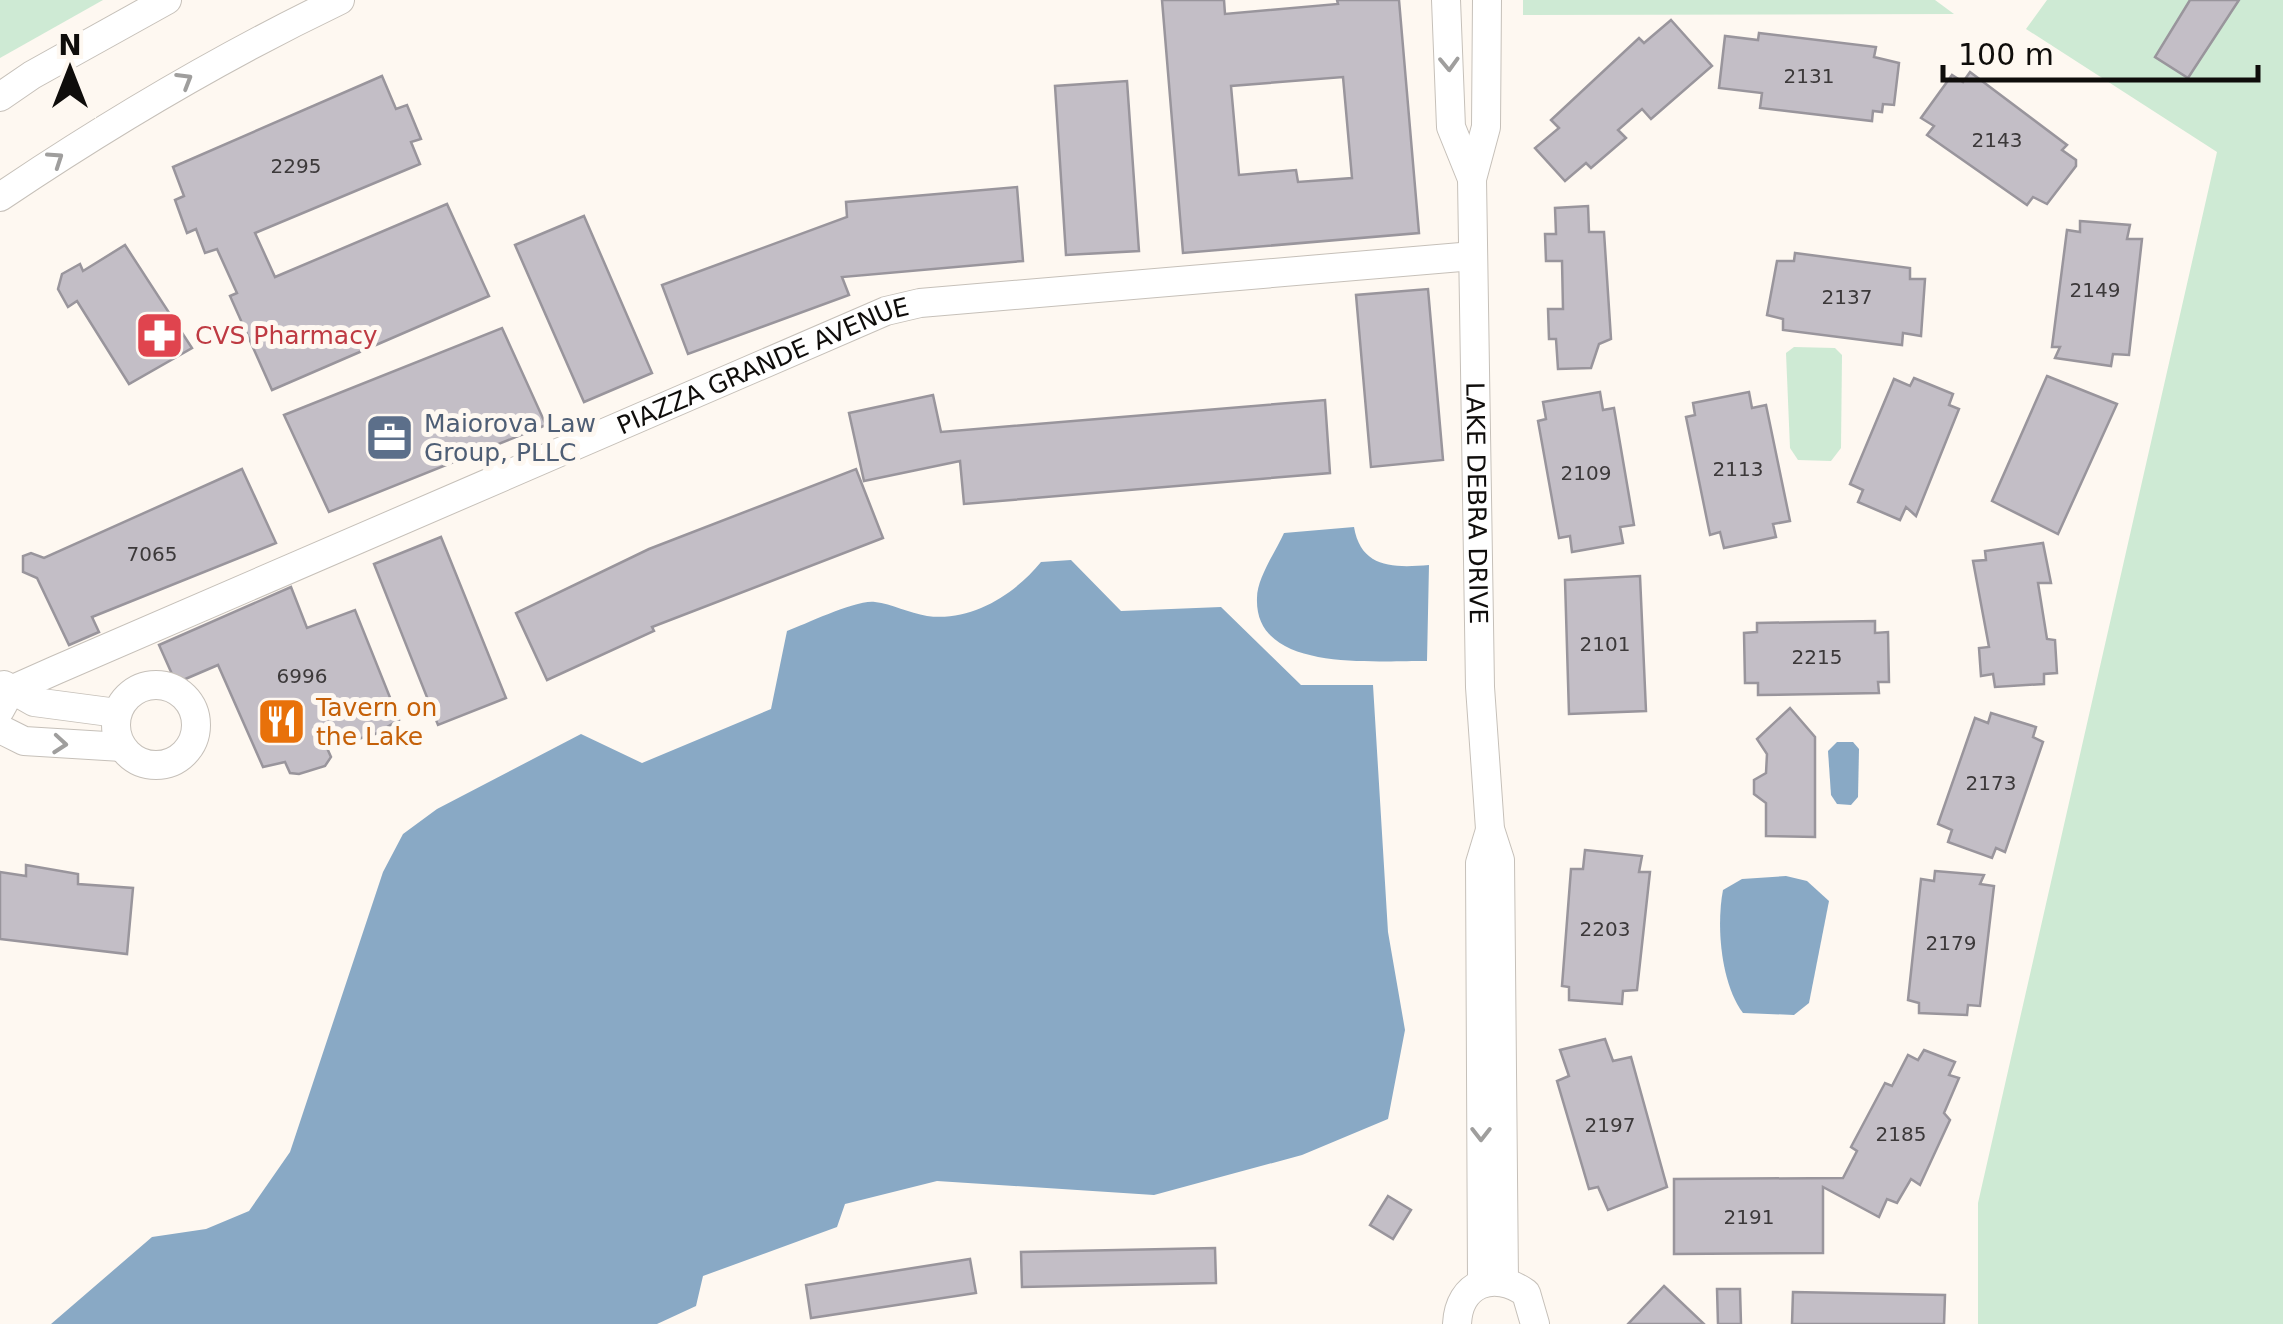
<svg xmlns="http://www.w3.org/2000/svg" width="2283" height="1324" font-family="'DejaVu Sans',sans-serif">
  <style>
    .green { fill: #ceead4 }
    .water { fill: #89a9c5 }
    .building { fill: #c3bec6; stroke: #99959c; stroke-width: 2.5; fill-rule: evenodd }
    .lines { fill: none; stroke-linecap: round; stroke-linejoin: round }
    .minor-casing { stroke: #c6c0b9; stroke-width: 30 }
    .minor { stroke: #fff; stroke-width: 28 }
    .oneway { stroke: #9f9e9d }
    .labels { text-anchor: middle; stroke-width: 10; stroke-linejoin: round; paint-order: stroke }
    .number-label { font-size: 20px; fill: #3c393a }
    .health-label { font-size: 25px; fill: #be3a42; stroke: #fef8f1; text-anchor: start }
    .street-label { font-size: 25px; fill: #0f0d0b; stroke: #fef8f1 }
    .service-label { font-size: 25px; fill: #4e5e75; stroke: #fef8f1; text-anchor: start }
    .food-label { font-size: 25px; fill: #c56008; stroke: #fef8f1; text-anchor: start }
  </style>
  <rect width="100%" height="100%" fill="#fef8f1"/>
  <g class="green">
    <path d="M0,0H103L0,58Z"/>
    <path d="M1523,0H1935L1954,14L1523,15Z"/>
    <path d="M2047,0H2283V1324H1978V1203L2217,152L2026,29Z"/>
    <path d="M1794,347L1835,348L1842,355L1841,448L1831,461L1798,460L1790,448L1786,353Z"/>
  </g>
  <g class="water">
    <path d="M1354,527C1361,568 1393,568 1429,565L1427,661C1377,660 1254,674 1257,598C1257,578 1276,551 1284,533Z"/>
    <path d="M1071,560L1121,611L1221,607L1301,685H1373L1388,932L1405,1030L1388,1119L1302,1155L1154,1195L937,1181L845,1204L837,1227L703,1276L696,1306L657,1324H51L152,1237L206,1229L249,1211L290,1152L383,872L403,834L437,809L581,734L642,763L771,709L787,631C806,624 857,599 875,602C892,604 909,613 927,616C971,622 1014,595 1041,562Z"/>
    <path d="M1837,742H1853L1859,749L1858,797L1851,805L1837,804L1831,795L1828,751Z"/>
    <path d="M1786,876L1807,881L1829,901L1809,1003L1794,1015L1743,1013C1721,984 1716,926 1723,890L1742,879Z"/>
  </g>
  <g class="building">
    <path d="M1162,0H1224L1225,14L1338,4L1337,0H1399L1419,233L1183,253ZM1343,77L1352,178L1298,182L1296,170L1239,175L1231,86Z"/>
    <path d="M2190,0H2239L2188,78L2155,57Z"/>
    <path d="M1671,20L1712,66L1651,119L1642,109L1618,130L1626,138L1591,168L1586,163L1565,181L1535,148L1559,128L1551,120L1639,38L1644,43Z"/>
    <path d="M1759,33L1876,47L1874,57L1899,63L1894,105L1883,104L1882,112L1873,111L1872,121L1760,108L1762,93L1719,88L1725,36L1758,40Z"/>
    <path d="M1970,72L2067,145L2062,150L2076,160V166L2047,204L2033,197L2027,205L1927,135L1934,126L1921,118L1952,75L1963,82Z"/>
    <path d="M382,76L396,109L407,105L421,139L411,142L420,164L255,233L275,277L447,204L489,296L272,390L230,296L237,293L217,249L205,253L196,229L187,233L175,200L184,196L173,167Z"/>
    <path d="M1127,81L1139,251L1066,255L1055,86Z"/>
    <path d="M1017,187L1023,261L842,277L849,295L688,354L662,285L847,217L846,202Z"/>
    <path d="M1588,206L1589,232H1604L1611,339L1599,344L1591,368L1558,369L1556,339H1549L1548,309H1563L1562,261H1546L1545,234H1556L1555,208Z"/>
    <path d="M584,216L652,373L584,402L515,245Z"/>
    <path d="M2080,221L2130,225L2127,239H2142L2129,355L2113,354L2111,366L2055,358L2060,347H2052L2067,230L2080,232Z"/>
    <path d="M125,245L192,348L129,384L77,301L68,307L58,289L62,274L80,264L83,271Z"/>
    <path d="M1795,253L1910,268V279H1925L1921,336L1903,333L1902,345L1783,330V319L1767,315L1777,261H1794Z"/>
    <path d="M1428,289L1443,460L1371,467L1356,295Z"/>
    <path d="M502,328L546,425L329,512L284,415Z"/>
    <path d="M2047,376L2117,404L2058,534L1992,501Z"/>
    <path d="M1914,378L1953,394L1949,405L1959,409L1916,516L1906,507L1900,520L1858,502L1863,490L1850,484L1894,379L1910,386Z"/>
    <path d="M1600,392L1603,410L1614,408L1634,525L1620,527L1623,543L1572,552L1570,536L1559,538L1538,421L1546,419L1543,402Z"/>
    <path d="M1749,392L1752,408L1766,405L1790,521L1773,524L1776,537L1724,548L1720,532L1710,535L1686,417L1695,415L1693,403Z"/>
    <path d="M933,395L941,432L1325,400L1330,473L964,504L960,461L864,481L849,413Z"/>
    <path d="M242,469L276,543L92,617L99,632L69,645L37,578L23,572V556L31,553L44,558Z"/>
    <path d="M856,469L883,538L652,627L654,631L547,680L516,613L649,549Z"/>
    <path d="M441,537L506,698L438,725L374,564Z"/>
    <path d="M2043,543L2051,583H2038L2047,639L2055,640L2057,673L2044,674V684L1995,687L1993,674L1981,676L1979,648L1989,647L1973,561L1986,560L1985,551Z"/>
    <path d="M1640,576L1646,711L1569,714L1565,580Z"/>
    <path d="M291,587L307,628L355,610L399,720L375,734L327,748L331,757L325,766L299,774L290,773L285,762L263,767L218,665L176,683L159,645Z"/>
    <path d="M1875,621V633L1888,632L1889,682H1878L1879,693L1758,695V683H1745L1744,633L1757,632V623Z"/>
    <path d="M1790,708L1815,737V837L1766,836V803L1754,794V780L1766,773L1767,754L1757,739Z"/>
    <path d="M1991,713L2036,727L2033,737L2043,742L2005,852L1996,848L1992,858L1948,842L1952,830L1938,824L1975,718L1988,723Z"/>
    <path d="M1585,850L1642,856L1639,872H1650L1637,990L1623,991L1622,1004L1569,1000V987L1562,986L1571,869H1583Z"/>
    <path d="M26,865L78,874V884L133,888L127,954L0,939V872L26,876Z"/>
    <path d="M1935,871L1984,875L1980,884L1994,886L1980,1006L1968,1005L1967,1015L1919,1013V1003L1908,1000L1921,879L1934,881Z"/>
    <path d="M1605,1039L1613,1061L1631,1057L1667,1187L1608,1210L1598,1187L1589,1189L1557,1081L1569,1076L1560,1050Z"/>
    <path d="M1924,1050L1955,1062L1949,1075L1959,1078L1944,1113L1950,1120L1920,1185L1911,1179L1897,1203L1887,1199L1879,1217L1823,1187V1253L1674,1254V1179L1843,1178L1857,1151L1851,1147L1885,1083L1892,1086L1908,1055L1918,1060Z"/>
    <path d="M1388,1196L1411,1210L1393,1239L1370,1225Z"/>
    <path d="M1215,1248L1216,1283L1022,1287L1021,1252Z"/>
    <path d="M970,1259L976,1293L811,1318L806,1285Z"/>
    <path d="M1664,1286L1704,1324H1628Z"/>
    <path d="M1717,1289H1740L1741,1324H1718Z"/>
    <path d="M1793,1292L1945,1295L1944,1324H1792Z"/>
  </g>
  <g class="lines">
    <defs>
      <g id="minor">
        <path d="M1446,0L1451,127L1472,179"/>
        <path id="s1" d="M1487,0L1486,127L1472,179L1480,687L1490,829L1500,860L1504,1281"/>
        <path d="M0,97L32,75L167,0"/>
        <path d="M0,197C110,123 221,57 340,0"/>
        <circle cx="156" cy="725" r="40"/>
        <path d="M4,685L34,702L117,713"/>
        <path id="s2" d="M0,710L11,690L56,670L886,311L920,303L1473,256"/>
        <path d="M0,729L24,741L122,747"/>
        <path d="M1482,1282L1480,863L1490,830"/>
        <path d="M1457,1324C1459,1283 1494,1270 1526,1293L1535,1324"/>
      </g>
    </defs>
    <use href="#minor" class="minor-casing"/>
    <use href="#minor" class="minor"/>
  </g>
  <defs><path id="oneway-chevron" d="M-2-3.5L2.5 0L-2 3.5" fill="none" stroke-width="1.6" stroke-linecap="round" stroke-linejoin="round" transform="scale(2.5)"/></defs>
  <g class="oneway">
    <use href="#oneway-chevron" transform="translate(1449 64) rotate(88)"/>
    <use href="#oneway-chevron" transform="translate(185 80) rotate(-31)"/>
    <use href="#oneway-chevron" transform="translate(56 159) rotate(-34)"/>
    <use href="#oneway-chevron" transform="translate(60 744) rotate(5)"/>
    <use href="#oneway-chevron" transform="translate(1481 1134) rotate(90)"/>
  </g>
  <defs>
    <symbol id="pharmacy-square" viewBox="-11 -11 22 22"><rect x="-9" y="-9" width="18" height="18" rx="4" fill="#e0444e" stroke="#fef8f1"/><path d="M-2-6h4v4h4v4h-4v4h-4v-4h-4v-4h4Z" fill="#fff"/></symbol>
    <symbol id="office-square" viewBox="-11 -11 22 22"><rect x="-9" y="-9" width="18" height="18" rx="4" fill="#5c6f8a" stroke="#fef8f1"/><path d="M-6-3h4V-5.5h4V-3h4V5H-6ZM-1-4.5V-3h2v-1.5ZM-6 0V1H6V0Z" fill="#fff"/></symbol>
    <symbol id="restaurant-square" viewBox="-11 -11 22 22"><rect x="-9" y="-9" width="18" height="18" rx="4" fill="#e8710a" stroke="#fef8f1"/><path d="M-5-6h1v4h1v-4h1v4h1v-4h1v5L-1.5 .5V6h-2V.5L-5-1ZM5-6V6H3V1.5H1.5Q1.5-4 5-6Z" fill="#fff"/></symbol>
  </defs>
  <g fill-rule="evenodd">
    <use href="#pharmacy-square" x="132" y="308" width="55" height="55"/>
    <use href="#office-square" x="362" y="410" width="55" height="55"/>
    <use href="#restaurant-square" x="254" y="694" width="55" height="55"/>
  </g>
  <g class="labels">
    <g class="number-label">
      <text x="1809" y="83">2131</text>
      <text x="1997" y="147">2143</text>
      <text x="296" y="173">2295</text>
      <text x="2095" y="297">2149</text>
      <text x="1847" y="304">2137</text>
      <text x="1738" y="476">2113</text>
      <text x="1586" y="480">2109</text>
      <text x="152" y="561">7065</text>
      <text x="1605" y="651">2101</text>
      <text x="1817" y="664">2215</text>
      <text x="302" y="683">6996</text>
      <text x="1991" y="790">2173</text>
      <text x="1605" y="936">2203</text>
      <text x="1951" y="950">2179</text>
      <text x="1610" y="1132">2197</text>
      <text x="1901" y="1141">2185</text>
      <text x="1749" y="1224">2191</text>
    </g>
    <g class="health-label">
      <text x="195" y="344">CVS Pharmacy</text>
    </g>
    <g class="street-label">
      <text dy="9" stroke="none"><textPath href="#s2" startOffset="842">PIAZZA GRANDE AVENUE</textPath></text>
      <text dy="9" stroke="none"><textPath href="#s1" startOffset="505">LAKE DEBRA DRIVE</textPath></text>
    </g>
    <g class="service-label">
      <text x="424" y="432">Maiorova Law<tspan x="424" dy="29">Group, PLLC</tspan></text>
    </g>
    <g class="food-label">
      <text x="316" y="716">Tavern on<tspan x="316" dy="29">the Lake</tspan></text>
    </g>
  </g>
  <g transform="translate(70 70)" stroke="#fef8f1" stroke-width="8" paint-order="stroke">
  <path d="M0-8L18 38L0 25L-18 38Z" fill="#0f0d0b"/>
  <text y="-15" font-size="28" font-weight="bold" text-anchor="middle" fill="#0f0d0b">N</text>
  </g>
  <path d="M1943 65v15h315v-15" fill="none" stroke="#0f0d0b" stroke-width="5"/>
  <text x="1958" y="65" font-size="30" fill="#0f0d0b" stroke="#fef8f1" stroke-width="8" paint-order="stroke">100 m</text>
</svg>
